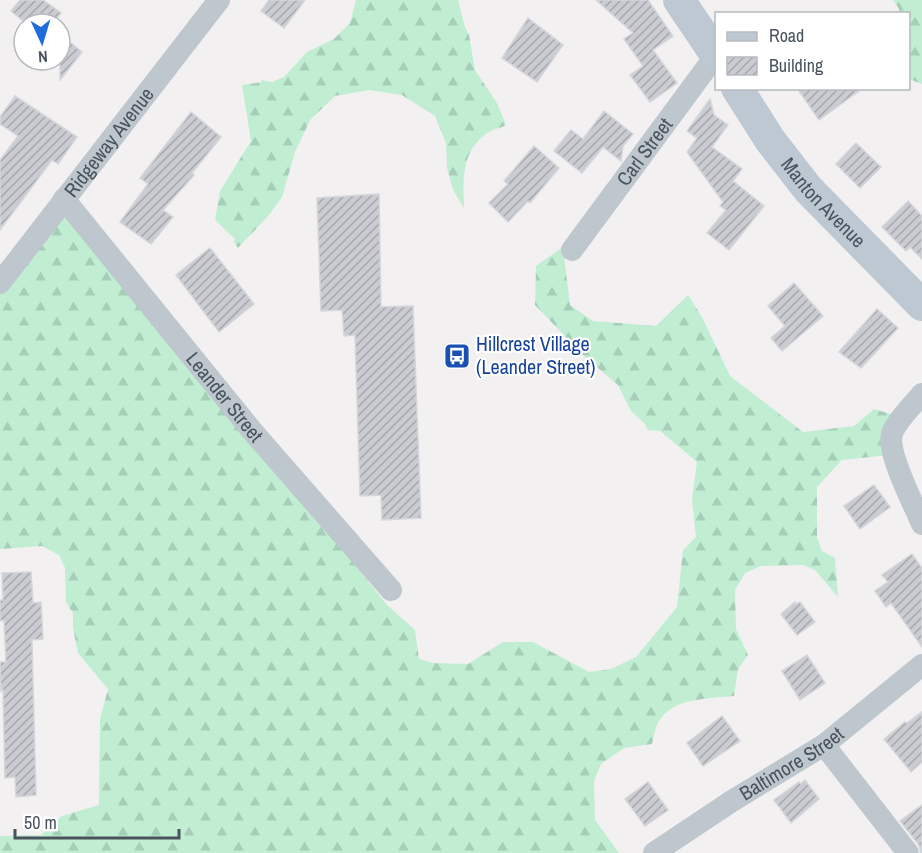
<svg xmlns="http://www.w3.org/2000/svg" width="922" height="853" font-family="'Archivo Narrow',sans-serif">
  <style>
    .forest { fill: url(#forest-firs) }
    .building { fill: url(#building-hatch); stroke: #d4d6db; stroke-width: 1.5 }
    .lines { fill: none; stroke-linecap: round; stroke-linejoin: round }
    .street { stroke: #bfc7ce; stroke-width: 22 }
    .secondary { stroke: #bec8d3; stroke-width: 32 }
    .labels { text-anchor: middle; stroke-width: 4.5; stroke-linejoin: round; paint-order: stroke }
    .street-label { font-size: 20px; fill: #49535d; stroke: #fff }
    .transit-label { font-size: 20px; fill: #164399; stroke: #fff; text-anchor: start }
  </style>
  <defs>
    <pattern id="forest-firs" width="22" height="20" patternUnits="userSpaceOnUse" patternTransform="scale(1.5)"><rect width="22" height="20" fill="#c1eed3"/><path d="M5 1l3.5 6h-7zM16 11l3.5 6h-7z" fill="#a7ceb8"/></pattern>
    <pattern id="building-hatch" width="6" height="6" patternUnits="userSpaceOnUse" patternTransform="scale(1.5)"><rect width="6" height="6" fill="#caccd2"/><path d="M-1 1l2-2M0 6l6-6M5 7l2-2" fill="none" stroke="#a6a8ae"/></pattern>
  </defs>
  <rect width="100%" height="100%" fill="#f2f0f0"/>
  <g class="forest">
    <path d="M356,0H458L465,27L469,35L475,70L497,103L506,125C501,128 494,129 489,132C461,150 463,178 464,208L453,190L447,168L446,143L435,116L402,95L369,90L335,96L310,120L295,152L282,197L269,215L238,248L233,241L235,239L215,220L220,191L251,141L242,85L262,82L261,80L272,82L284,77L307,52L334,39L350,23Z"/>
    <path d="M893,0H922V84L909,79L908,14L899,13V9Z"/>
    <path d="M67,211L273,462L387,605L415,630L419,659L433,663L468,664L503,642H533L589,672L611,669L636,657L677,607L683,550L696,537L692,499L697,462L660,431L648,430L645,424L631,411L618,385L585,357L535,305L536,266L563,247L570,305L593,321L656,326L688,295L702,317L730,376L803,432L854,426L874,409L897,416L890,455L842,460L817,487V538L822,551L835,558L838,597L815,570L803,565L761,566L745,573L735,590L736,629L748,655L738,669L734,696C708,699 674,697 659,721C655,727 654,737 652,744L624,748L601,764L594,781L595,820L619,853H0V836L41,835L62,816L99,805L100,719L108,689L78,653L73,628V613L66,602L65,568L59,555L42,546L0,549V284Z"/>
  </g>
  <g class="building">
    <path d="M20,0H43L61,13L52,24H27L11,11Z"/>
    <path d="M269,0H305L284,28L261,11Z"/>
    <path d="M596,0H648L673,36L653,50L677,83L650,102L630,75L643,66L624,39L633,33Z"/>
    <path d="M528,18L563,45L537,82L502,58Z"/>
    <path d="M60,34L82,52L60,80Z"/>
    <path d="M797,88H863L819,120Z"/>
    <path d="M15,96L77,137L58,164L52,160L0,230V160L18,136L0,124V117Z"/>
    <path d="M710,99L714,115L728,125L712,147L742,169L733,181L764,206L729,250L707,233L726,210L720,206L723,202L687,152L697,138L687,131Z"/>
    <path d="M604,111L633,134L623,146L621,161L603,147L582,173L554,151L571,130L583,139Z"/>
    <path d="M191,112L221,137L192,173L194,175L163,210L173,217L151,244L120,222L148,184L140,178Z"/>
    <path d="M856,143L881,167L860,188L836,164Z"/>
    <path d="M534,146L559,168L530,203L528,201L508,222L489,203L508,184L504,181Z"/>
    <path d="M379,194L381,307L413,306L421,518L382,520L381,495L360,496L355,335L344,336L342,310L321,311L317,198Z"/>
    <path d="M908,201L922,216V259L910,247L906,251L882,227Z"/>
    <path d="M210,248L254,304L219,332L176,275Z"/>
    <path d="M794,283L823,316L782,351L771,338L785,326L768,306Z"/>
    <path d="M877,309L898,328L861,368L839,352Z"/>
    <path d="M874,485L890,507L860,529L844,506Z"/>
    <path d="M912,554L922,568V647L891,603L886,607L875,591L888,582L882,575Z"/>
    <path d="M31,572L33,603L41,602L43,639L32,640V643L36,795L16,797L15,777L5,778L3,690L1,691L0,662H6L4,620L0,621V600H3L2,573Z"/>
    <path d="M795,602L796,604L800,602L815,622L797,635L781,614Z"/>
    <path d="M807,655L825,683L800,700L782,671Z"/>
    <path d="M922,712V762L911,772L884,739L905,722L907,723Z"/>
    <path d="M722,716L740,741L703,766L687,743Z"/>
    <path d="M805,780L819,799L791,823L774,800L799,782L801,784Z"/>
    <path d="M648,782L668,810L645,826L625,799Z"/>
    <path d="M922,805V853H921L919,845L900,821Z"/>
  </g>
  <g class="lines">
    <g class="street">
      <path id="s1" d="M64,199L253,432L391,590"/>
      <path id="s2" d="M572,250L716,55"/>
      <path id="s3" d="M0,283L219,0"/>
      <path d="M922,394C913,405 899,418 893,431C884,449 914,504 922,524"/>
      <path d="M824,745L908,853"/>
      <path id="s4" d="M654,853L732,801L824,745L922,665"/>
    </g>
    <g class="secondary">
      <path d="M679,0L716,55"/>
      <path id="s5" d="M737,88L770,140L808,189L922,305"/>
    </g>
  </g>
  <defs>
    <symbol id="bus-square" viewBox="-11 -11 22 22"><rect x="-9" y="-9" width="18" height="18" rx="4" fill="#1a4fb4" stroke="#fff"/><path d="M-5-6H5V4H4V6H2V4H-2V6H-4V4H-5ZM-3.5-4V0h7V-4ZM-3.5 1.2v1.5H-2V1.2ZM2 1.2v1.5H3.5V1.2Z" fill="#fff"/></symbol>
  </defs>
  <g fill-rule="evenodd">
    <use href="#bus-square" x="442" y="341" width="30" height="30"/>
  </g>
  <g class="labels">
    <g class="street-label">
      <text dy="7" stroke="none"><textPath href="#s3" startOffset="178">Ridgeway Avenue</textPath></text>
      <text dy="7" stroke="none"><textPath href="#s2" startOffset="122">Carl Street</textPath></text>
      <text dy="7" stroke="none"><textPath href="#s5" startOffset="144">Manton Avenue</textPath></text>
      <text dy="7" stroke="none"><textPath href="#s1" startOffset="255">Leander Street</textPath></text>
      <text dy="7" stroke="none"><textPath href="#s4" startOffset="164">Baltimore Street</textPath></text>
    </g>
    <g class="transit-label">
      <text x="476" y="351">Hillcrest Village<tspan x="476" dy="23">(Leander Street)</tspan></text>
    </g>
  </g>
  <rect x="715" y="12" width="195" height="78" fill="#ffffff" stroke="#b6babe" stroke-width="1.5"/>
  <rect x="727" y="32" width="30" height="9" fill="#bec8d3" stroke="#b6babe" stroke-width="1.5"/>
  <text x="769" y="42" font-size="18" fill="#49535d">Road</text>
  <rect x="727" y="57" width="30" height="18" fill="url(#building-hatch)" stroke="#b6babe" stroke-width="1.5"/>
  <text x="769" y="72" font-size="18" fill="#49535d">Building</text>
  <g transform="translate(42 42) rotate(176)"><circle r="28" fill="#ffffff" stroke="#b6babe" stroke-width="1.5"/>
  <path d="M0-4.5L10 22L0 15L-10 22Z" fill="#206cdd"/>
  <text y="-9" font-size="16" font-weight="bold" text-anchor="middle" fill="#49535d">N</text>
  </g>
  <path d="M15 829v9h164v-9" fill="none" stroke="#49535d" stroke-width="3"/>
  <text x="24" y="829" font-size="18" fill="#49535d" stroke="#ffffff" stroke-width="4.5" paint-order="stroke">50 m</text>
</svg>
